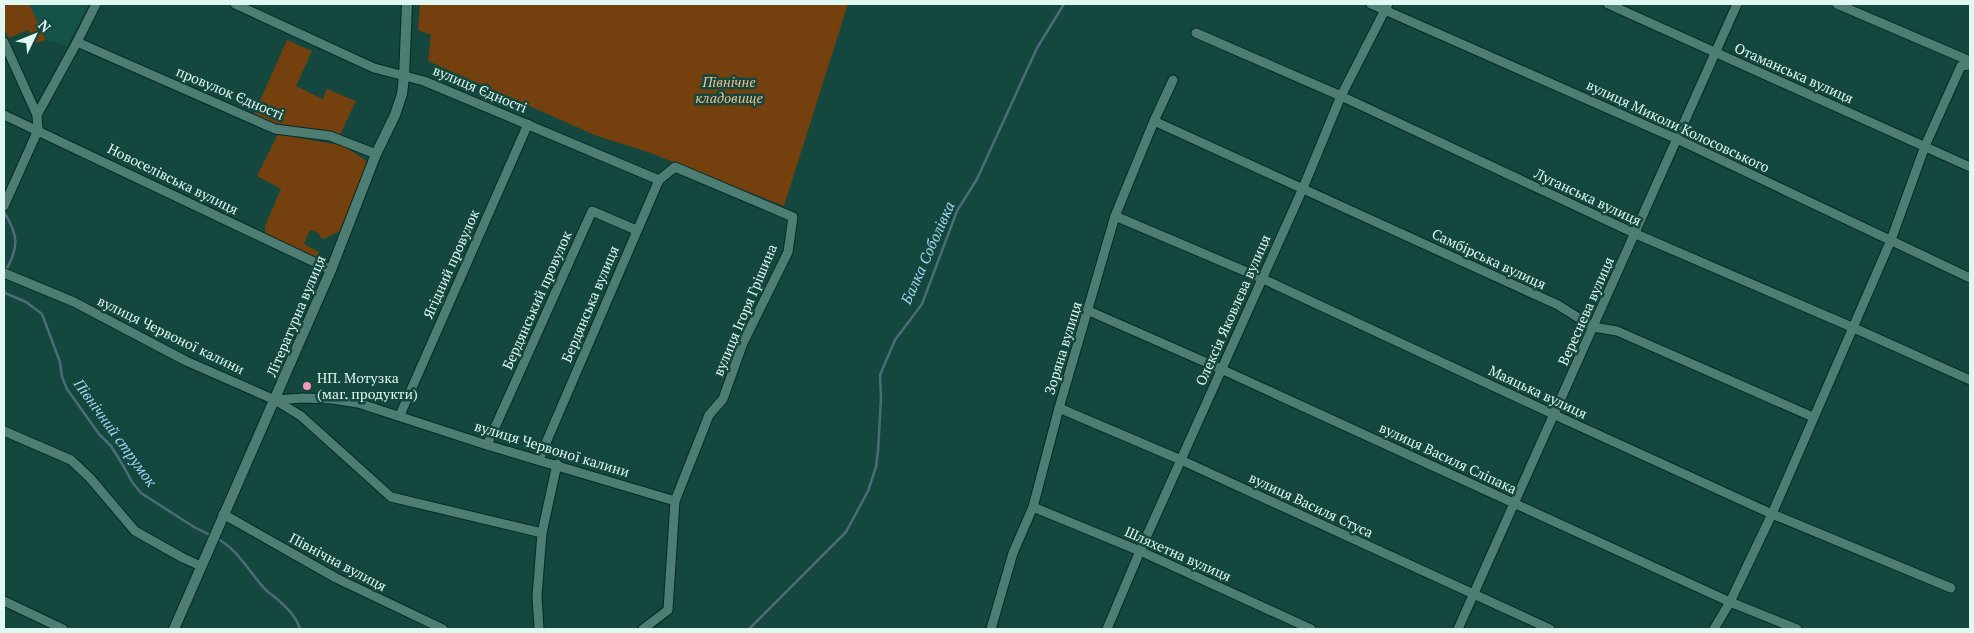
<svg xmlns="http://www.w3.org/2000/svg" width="1974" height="633" font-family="'PT Serif',serif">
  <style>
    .built { fill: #135348 }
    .green { fill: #73400e }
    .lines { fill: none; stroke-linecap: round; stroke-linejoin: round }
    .stream { stroke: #4d6b78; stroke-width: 2.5 }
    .minor-casing { stroke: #042b25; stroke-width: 11 }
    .tertiary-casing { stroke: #042b25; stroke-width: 12 }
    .minor { stroke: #4d7d73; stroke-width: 9 }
    .tertiary { stroke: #4d7d73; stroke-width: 10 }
    .poi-dot { fill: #f09ab5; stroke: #14473e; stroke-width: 2 }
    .labels { text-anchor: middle; stroke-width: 5; stroke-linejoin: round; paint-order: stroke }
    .street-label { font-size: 14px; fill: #dff8f2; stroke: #14473e }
    .park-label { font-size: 14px; font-style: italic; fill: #fabc8b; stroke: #14473e }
    .poi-label { font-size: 14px; fill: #dff8f2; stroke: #14473e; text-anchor: start }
    .water-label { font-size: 15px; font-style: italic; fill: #a7d3f3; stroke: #14473e }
  </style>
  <rect width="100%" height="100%" fill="#14473e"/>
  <path class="built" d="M29,4H89L67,46L46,40Z"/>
  <g class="green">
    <path d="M4,4H29L46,40L36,43L28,30L9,38L4,29Z"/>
    <path d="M420,4H848L784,206L648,152L597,136L428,61L431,35L418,30Z"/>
    <path d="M287,40L312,51L296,86L323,99L327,89L356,101L340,135L277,126L254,114Z"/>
    <path d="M278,134L344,146L368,162L340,231L324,239L320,237L319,233L310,230L304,244L319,252V260L265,233V226L281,189L257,176Z"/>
  </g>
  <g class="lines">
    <g class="stream">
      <path d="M4,212C19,236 19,247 5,272"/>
      <path d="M4,290L5,293L26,302L42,314L60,362L62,377L67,389L99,434L111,446L124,467L132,482L141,493L194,527L212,536"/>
      <path d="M216,538C239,550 248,571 265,589C268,593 273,595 277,599C287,608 296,616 300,629"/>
      <path d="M749,629L846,532L868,491L876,467L878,451L881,398L880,375L895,340L922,304L957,211L977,179L1037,48L1064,4"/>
    </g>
    <defs>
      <g id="minor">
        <path d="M235,4L374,68L424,81L659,180"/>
        <path d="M1371,4L1677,139L1970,278"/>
        <path d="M1608,4L1970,167"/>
        <path d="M1837,4L1970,61"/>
        <path d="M1196,33L1341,96L1636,234L1854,328L1970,380"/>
        <path d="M4,42L37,115"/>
        <path d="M77,42L275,129L330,136L376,154"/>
        <path d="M4,115L331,270"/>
        <path d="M1154,121L1558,305L1593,327L1617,331L1813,417"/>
        <path d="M4,206L38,130L37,115L77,42L96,4"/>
        <path d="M1115,216L1261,278L1555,415L1772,514L1951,588"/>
        <path d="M4,273L74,302L186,361L275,400L303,398L332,399L358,403L487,445L675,501"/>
        <path d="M1089,311L1221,369L1730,602L1797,629"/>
        <path d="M275,400L301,416L391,497L542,533"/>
        <path d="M1059,408L1181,460L1550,629"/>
        <path d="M400,415L528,124"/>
        <path d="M4,431L71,460L90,478L135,531L183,558L201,566"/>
        <path d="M487,445L592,211L636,230"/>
        <path d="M539,459L659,180L675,167L793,217L788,252L743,343L723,399L709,415L675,501L668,610L643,629"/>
        <path d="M1033,507L1140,551L1311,629"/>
        <path d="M223,514L336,578L443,629"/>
        <path d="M4,601L63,629"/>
        <path d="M539,629L537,596L542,533L557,464"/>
        <path d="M991,629L1013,553L1033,507L1059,408L1115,216L1154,121L1173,80"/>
        <path d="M1107,629L1140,551L1303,188L1341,96L1388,4"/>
        <path d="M1458,629L1737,4"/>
        <path d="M1714,629L1730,602L1772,514L1891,240L1925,146L1961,66L1970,65"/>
      </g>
      <path id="tertiary" d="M174,629L331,270L376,154L395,115L402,94L404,77L407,4"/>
    </defs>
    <use href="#minor" class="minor-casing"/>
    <use href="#tertiary" class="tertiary-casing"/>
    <use href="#minor" class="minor"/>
    <use href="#tertiary" class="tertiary"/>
  </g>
  <circle class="poi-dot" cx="307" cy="386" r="5"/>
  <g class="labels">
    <g class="street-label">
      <text transform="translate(1794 73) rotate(24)" y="5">Отаманська вулиця</text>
      <text transform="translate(480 89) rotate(23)" y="5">вулиця Єдності</text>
      <text transform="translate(230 93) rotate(23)" y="5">провулок Єдності</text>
      <text transform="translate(1678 126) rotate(25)" y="5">вулиця Миколи Колосовського</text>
      <text transform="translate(173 179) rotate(26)" y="5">Новоселівська вулиця</text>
      <text transform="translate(1588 197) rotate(25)" y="5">Луганська вулиця</text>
      <text transform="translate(1489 259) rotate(25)" y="5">Самбірська вулиця</text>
      <text transform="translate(451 264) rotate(-66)" y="5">Ягідний провулок</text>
      <text transform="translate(537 300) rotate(-66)" y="5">Бердянський провулок</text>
      <text transform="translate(590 304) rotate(-67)" y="5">Бердянська вулиця</text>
      <text transform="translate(745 310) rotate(-67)" y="5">вулиця Ігоря Грішина</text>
      <text transform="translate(1233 310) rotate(-66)" y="5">Олексія Яковлєва вулиця</text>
      <text transform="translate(1586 311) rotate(-66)" y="5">Вереснева вулиця</text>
      <text transform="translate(296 316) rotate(-67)" y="5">Літературна вулиця</text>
      <text transform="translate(171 335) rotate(26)" y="5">вулиця Червоної калини</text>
      <text transform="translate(1063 348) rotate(-73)" y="5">Зоряна вулиця</text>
      <text transform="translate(1538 392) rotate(25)" y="5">Маяцька вулиця</text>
      <text transform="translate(552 449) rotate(17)" y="5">вулиця Червоної калини</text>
      <text transform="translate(1448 458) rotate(25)" y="5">вулиця Василя Сліпака</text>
      <text transform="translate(1311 505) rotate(25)" y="5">вулиця Василя Стуса</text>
      <text transform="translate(1178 554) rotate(24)" y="5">Шляхетна вулиця</text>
      <text transform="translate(338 562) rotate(28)" y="5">Північна вулиця</text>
    </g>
    <g class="park-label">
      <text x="729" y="87">Північне<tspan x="729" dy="16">кладовище</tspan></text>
    </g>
    <g class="poi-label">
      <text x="317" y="383">НП. Мотузка<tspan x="317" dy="16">(маг. продукти)</tspan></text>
    </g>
    <g class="water-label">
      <text transform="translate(928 253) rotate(-66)" y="5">Балка Соболівка</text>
      <text transform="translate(115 433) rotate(54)" y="5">Північний струмок</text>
    </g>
  </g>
  <rect width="1974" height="633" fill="none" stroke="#dff8f2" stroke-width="10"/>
  <g transform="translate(35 35) rotate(47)" stroke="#14473e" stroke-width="4" paint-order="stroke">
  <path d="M0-4L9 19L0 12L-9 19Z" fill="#dff8f2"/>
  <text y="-8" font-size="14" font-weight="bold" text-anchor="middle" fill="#dff8f2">N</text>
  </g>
</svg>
